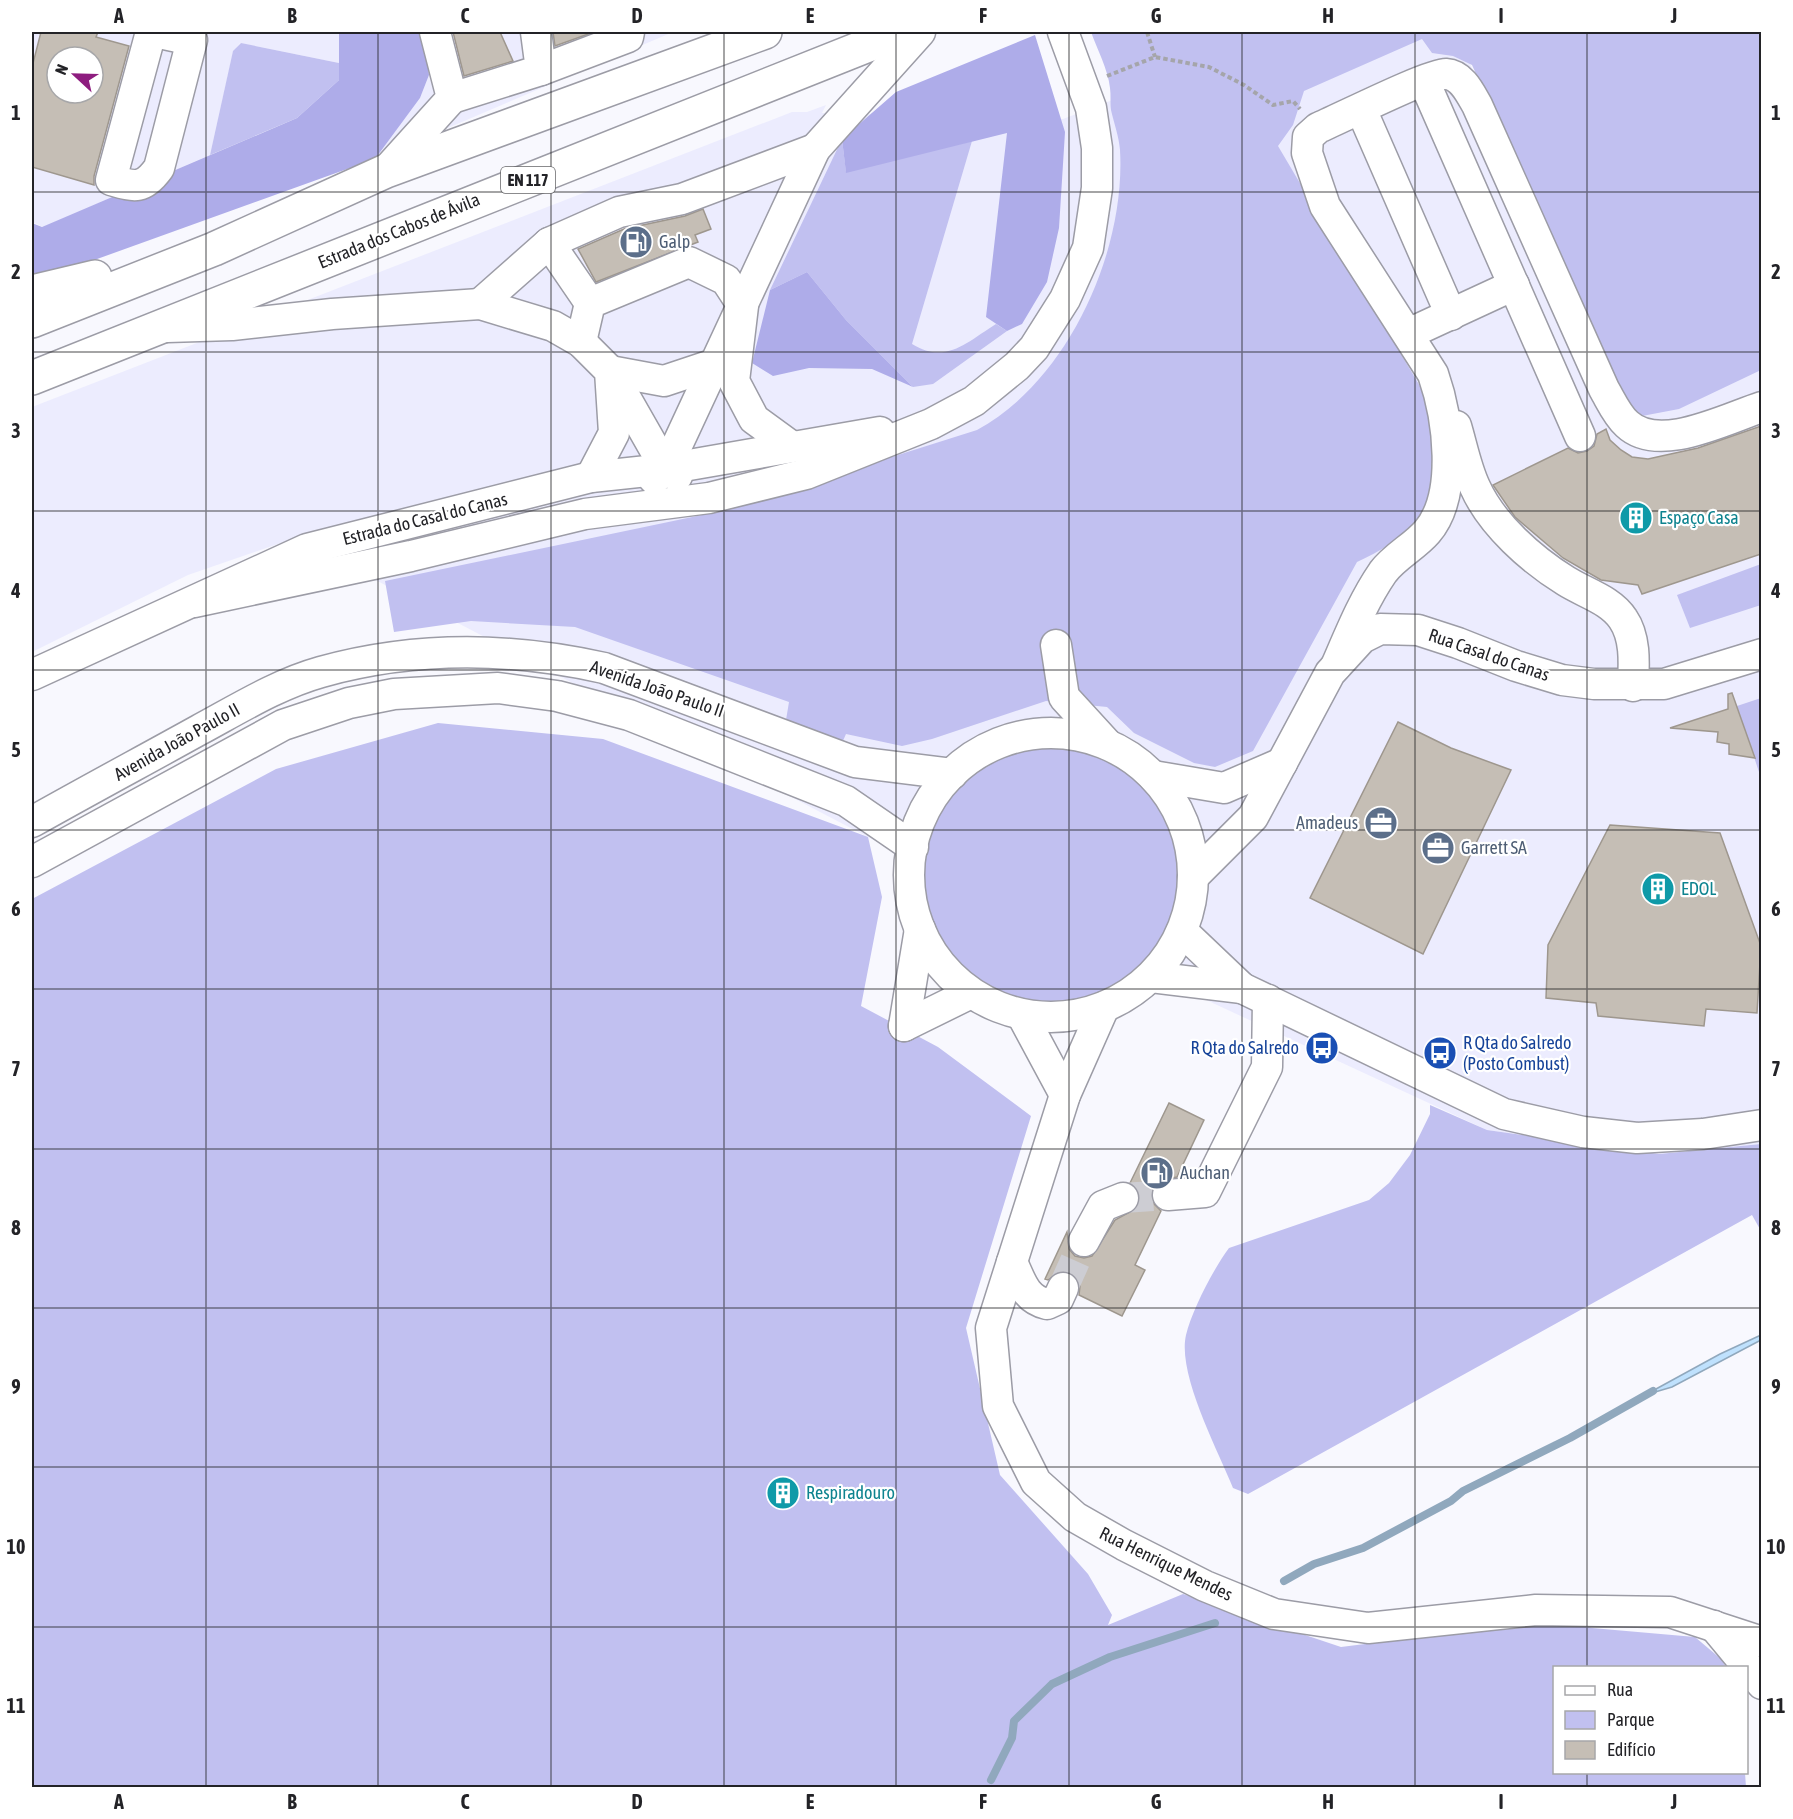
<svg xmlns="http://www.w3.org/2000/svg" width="1793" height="1819" font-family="'Asap Condensed',sans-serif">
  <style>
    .built { fill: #ececfe; fill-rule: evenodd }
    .green { fill: #c1c0f0 }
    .forest { fill: #aeace9 }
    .water { fill: #bfe1fd; stroke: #90a8bd; stroke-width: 1.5 }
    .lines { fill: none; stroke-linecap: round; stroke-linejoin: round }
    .stream { stroke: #90a8bd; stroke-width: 8 }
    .building { fill: #c5beb5; stroke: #9e978e; stroke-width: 1.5; fill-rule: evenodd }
    .minor-tunnel { stroke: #cdcdd3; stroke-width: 30; stroke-dasharray: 30 15; stroke-linecap: butt }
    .minor-casing { stroke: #9c9ca6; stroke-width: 33 }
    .highway-casing { stroke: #9c9ca6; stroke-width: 36 }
    .path { stroke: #a5a5aa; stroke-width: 4; stroke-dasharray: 4.5 3; stroke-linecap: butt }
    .minor { stroke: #fff; stroke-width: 30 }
    .highway { stroke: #fff; stroke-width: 33 }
    .grid { fill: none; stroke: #232327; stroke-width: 1.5; stroke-opacity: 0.55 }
    .labels { text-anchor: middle; stroke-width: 4.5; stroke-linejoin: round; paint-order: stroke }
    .shield { fill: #fff; stroke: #656568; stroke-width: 1.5 }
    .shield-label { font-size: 16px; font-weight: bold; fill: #232327 }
    .street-label { font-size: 18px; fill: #232327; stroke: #fff }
    .service-label { font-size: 18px; fill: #4e5e75; stroke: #fff; text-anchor: start }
    .culture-label { font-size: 18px; fill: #0d838f; stroke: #fff; text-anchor: start }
    .transit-label { font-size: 18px; fill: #164399; stroke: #fff; text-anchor: start }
    .neatline { fill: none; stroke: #232327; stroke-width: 2 }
    .grid-label { font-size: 20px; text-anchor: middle; font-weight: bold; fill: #232327 }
  </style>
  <rect width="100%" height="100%" fill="#f8f8fe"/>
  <g class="built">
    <path d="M32,32H339V63L240,43L233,52L210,155L43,227L32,222ZM57,57H93V93H57Z"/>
    <path d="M424,32H673L375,159L420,98L429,75Z"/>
    <path d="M1455,32L1626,396L1761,359V1144L1659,1154L1487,1130L1176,986L1150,977L868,837L295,538L188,575L32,652V407L792,112H807L826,105L822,113L1063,119L1110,101Z"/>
  </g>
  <g class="green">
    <path d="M1091,32H1761V370L1679,409L1642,416L1625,406L1472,65L1453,56L1432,53L1422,39L1304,91L1293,125L1278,146L1424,393C1427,400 1431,408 1433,415C1436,434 1432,507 1419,520C1403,538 1379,552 1357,562L1253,751L1215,767L1194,763L1134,733L1107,707L1046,701L932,739L902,746L846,734L842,743L786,720L789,702L575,627L471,621L394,632L385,581L721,511L977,430C1068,381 1126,251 1120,150C1119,137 1114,123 1111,110C1110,102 1111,95 1110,88C1108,69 1097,49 1091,32Z"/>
    <path d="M241,43L339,63V80L297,118L210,155L233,51Z"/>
    <path d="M842,139L846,172L972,141L912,344C946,365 967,342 996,324L1007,331L933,384L913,387L846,320L807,272L770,290Z"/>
    <path d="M1761,564V605L1690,628L1677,595Z"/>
    <path d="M1761,698V778L1737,706Z"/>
    <path d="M438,723L603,739L868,837L882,897L861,1006L938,1047L1031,1116L966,1328L1000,1475L1088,1574L1112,1615L1108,1625L1183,1594L1341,1647L1555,1620L1592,1628L1695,1637L1721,1659L1726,1667L1554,1668V1772L1745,1773L1746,1787L32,1788V899L276,769Z"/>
    <circle cx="1051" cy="875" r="128"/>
    <path d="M1430,1105L1487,1130L1659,1154L1761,1144V1231L1752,1215L1248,1494L1233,1488C1218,1451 1177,1374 1186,1335C1192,1310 1214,1268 1229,1248L1369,1200L1389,1183L1410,1155L1430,1114Z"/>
  </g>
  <g class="forest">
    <path d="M339,32H424L429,75L420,98L375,159L61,272L32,279V223L42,227L297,118L339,80Z"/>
    <path d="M1035,35L1065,132L1059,228L1047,282L1022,324L1007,331L986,317L1007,133L846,173L842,139L896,92Z"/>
    <path d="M807,272L846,320L913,387L872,369L809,368L773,376L752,363L770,290Z"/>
  </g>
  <path class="water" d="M1761,1335V1340L1672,1387L1645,1395L1720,1354Z"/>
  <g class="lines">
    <g class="stream">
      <path d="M1284,1581L1314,1564L1363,1548L1451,1501L1463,1491L1570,1438L1653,1391"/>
      <path d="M991,1780L1012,1738L1014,1721L1052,1684L1110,1657L1215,1623"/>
    </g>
  </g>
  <g class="building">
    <path d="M41,32H98L96,37L129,46L94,176V185L32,167V67ZM57,57H93V93H57Z"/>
    <path d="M453,32H500L513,61L464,76Z"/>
    <path d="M553,32H594L555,46Z"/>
    <path d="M703,209L711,229L695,235L698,242L596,282L578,249L624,229L685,216Z"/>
    <path d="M1761,426V554L1642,594L1638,585L1601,580L1563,558L1515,517L1493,485L1568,448L1578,453L1587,451L1594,446L1597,434L1606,429L1610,440L1621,450L1632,457L1648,459L1698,448Z"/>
    <path d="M1732,693L1755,758L1729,754V744L1717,742L1718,732L1670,728L1728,709V694Z"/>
    <path d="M1398,722L1451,748L1511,770L1423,954L1310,898Z"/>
    <path d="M1610,825L1720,833L1761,946L1757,1013L1706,1009L1704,1026L1598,1016L1596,1003L1546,998L1548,945Z"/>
    <path d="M1169,1103L1204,1120L1177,1177L1159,1181L1152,1188L1154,1204L1161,1211L1135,1265L1145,1270L1122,1316L1079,1295L1080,1286L1071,1273L1061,1271L1048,1280L1045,1279L1067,1232L1069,1249L1075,1256L1084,1258L1092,1256L1115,1220L1137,1208L1139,1192L1130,1183Z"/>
  </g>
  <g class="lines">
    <g class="minor-tunnel">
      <path d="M1123,1198L1168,1195"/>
      <path d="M1063,1288L1084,1241"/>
    </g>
    <defs>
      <g id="minor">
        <path d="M151,32L111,180C135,187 143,190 159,168L192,40L155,32"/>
        <path d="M541,70L628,37L629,32"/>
        <path d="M1424,81L1580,436"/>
        <path d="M452,98L541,70L536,32"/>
        <path d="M1361,109L1451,315"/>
        <path d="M386,171L452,98L435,32"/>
        <path d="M549,243L590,303"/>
        <path d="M480,304L549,243L619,212L682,199L815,149"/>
        <path d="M167,327L232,325L332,314L480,304L553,326L581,342L610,371L614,433L591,477"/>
        <path d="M1408,334L1514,285"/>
        <path d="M581,342L590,303L689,262L726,280L743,306L734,381L754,419L791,446"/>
        <path d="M610,371L664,381L712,365"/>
        <path d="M613,376L666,469L677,476"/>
        <path d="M1456,426C1462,446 1466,468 1475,487C1492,525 1532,560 1566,581C1585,593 1611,600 1623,619C1636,638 1634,664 1633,686"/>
        <path d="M654,479L666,469L815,149L920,32"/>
        <path d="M194,602L411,556L585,514L709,498L806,474L931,424L974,401L1017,366L1034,348L1065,299L1088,248L1097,188V148L1091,108L1063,32"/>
        <path d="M1056,645L1064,697L1107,744"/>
        <path d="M1336,666C1350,634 1363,601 1383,572C1395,556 1414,547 1427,532C1459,495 1448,417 1433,374L1325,206L1307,153L1308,137L1318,128C1339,119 1431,73 1446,74C1462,75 1470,93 1477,105L1604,389C1611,401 1617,415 1627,424C1659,454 1725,419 1762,407"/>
        <path d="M32,675L307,549L591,477L666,469L880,432"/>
        <circle cx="1051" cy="875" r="142"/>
        <path d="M1153,776L1224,788L1282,763"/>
        <path d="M32,822C87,791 143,761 199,730C238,709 278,684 321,672C415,646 510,647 604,668L855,762L952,774"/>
        <path d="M32,862L283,725L349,703L394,694L498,688L557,696L629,715L846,801L913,847"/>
        <path d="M1193,877L1253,817L1330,673L1362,638L1380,629L1418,630L1458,643L1516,666L1562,680L1594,684H1664L1762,654"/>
        <path d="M1182,931L1242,988L1504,1114L1583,1132L1637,1138L1703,1134L1762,1125"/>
        <path d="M1151,977L1242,988"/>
        <path d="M1104,1007L1065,1095L991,1328L998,1406L1036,1482L1075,1517L1124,1545L1205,1586L1274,1614L1368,1628L1536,1610L1670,1612L1762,1642"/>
        <path d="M1022,1015L1065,1095"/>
        <path d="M904,1026L920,929"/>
        <path d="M904,1026L971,993"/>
        <path d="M1168,1195L1205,1192L1267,1067L1268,1000"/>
        <path d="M1084,1241L1103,1206L1123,1198"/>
        <path d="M1012,1262C1021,1281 1025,1299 1047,1304L1058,1299L1063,1288"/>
        <path d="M1714,1626L1762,1684"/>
      </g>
      <g id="highway">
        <path d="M32,292L95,277"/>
        <path d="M32,321L214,249L386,171L765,32"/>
        <path d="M32,378L901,32"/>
      </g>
    </defs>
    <use href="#minor" class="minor-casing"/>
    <use href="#highway" class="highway-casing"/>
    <g class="path">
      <path d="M1147,32L1155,57"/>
      <path d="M1107,76L1155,57L1209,67L1244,85L1273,105L1293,101L1300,109"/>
    </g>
    <use href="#minor" class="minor"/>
    <use href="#highway" class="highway"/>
  </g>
  <path class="grid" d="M206,32V1788M378,32V1788M551,32V1788M724,32V1788M896,32V1788M1069,32V1788M1242,32V1788M1415,32V1788M1587,32V1668M32,192H1762M32,352H1762M32,511H1762M32,670H1762M32,830H1762M32,989H1762M32,1149H1762M32,1308H1762M32,1467H1762M32,1627H1762M1587,1772V1788"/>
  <defs>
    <symbol id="fuel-disc" viewBox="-11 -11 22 22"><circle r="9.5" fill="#5c6f8a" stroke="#fff"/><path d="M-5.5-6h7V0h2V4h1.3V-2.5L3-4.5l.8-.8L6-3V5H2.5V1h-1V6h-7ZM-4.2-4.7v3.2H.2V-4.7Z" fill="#fff"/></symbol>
    <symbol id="building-disc" viewBox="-11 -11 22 22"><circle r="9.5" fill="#0f9aa8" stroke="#fff"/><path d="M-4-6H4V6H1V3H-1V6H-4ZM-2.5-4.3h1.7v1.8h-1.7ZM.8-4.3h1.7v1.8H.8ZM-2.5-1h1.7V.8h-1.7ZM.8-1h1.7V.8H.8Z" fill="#fff"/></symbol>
    <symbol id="office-disc" viewBox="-11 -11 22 22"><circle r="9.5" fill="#5c6f8a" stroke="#fff"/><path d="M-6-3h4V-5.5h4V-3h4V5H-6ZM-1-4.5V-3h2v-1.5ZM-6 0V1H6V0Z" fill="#fff"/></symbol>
    <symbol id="bus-disc" viewBox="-11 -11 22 22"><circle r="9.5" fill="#1a4fb4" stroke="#fff"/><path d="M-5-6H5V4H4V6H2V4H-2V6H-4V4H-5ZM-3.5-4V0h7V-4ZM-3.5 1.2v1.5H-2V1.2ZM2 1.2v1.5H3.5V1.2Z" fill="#fff"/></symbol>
  </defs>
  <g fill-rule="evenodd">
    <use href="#fuel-disc" x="617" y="223" width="38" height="38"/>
    <use href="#building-disc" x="1617" y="499" width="38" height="38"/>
    <use href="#office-disc" x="1362" y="804" width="38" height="38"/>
    <use href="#office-disc" x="1419" y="829" width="38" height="38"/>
    <use href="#building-disc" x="1639" y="870" width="38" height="38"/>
    <use href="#bus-disc" x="1303" y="1029" width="38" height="38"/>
    <use href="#bus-disc" x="1421" y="1034" width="38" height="38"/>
    <use href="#fuel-disc" x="1138" y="1154" width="38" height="38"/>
    <use href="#building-disc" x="764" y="1474" width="38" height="38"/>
  </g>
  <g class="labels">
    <rect class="shield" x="501" y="167" width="54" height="26" rx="4.5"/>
    <g class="shield-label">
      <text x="528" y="186">EN 117</text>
    </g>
    <g class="street-label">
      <text transform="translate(399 231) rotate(-22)" y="6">Estrada dos Cabos de Ávila</text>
      <text transform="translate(425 519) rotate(-14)" y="6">Estrada do Casal do Canas</text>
      <text transform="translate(1489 655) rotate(19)" y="6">Rua Casal do Canas</text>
      <text transform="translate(657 689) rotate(19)" y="6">Avenida João Paulo II</text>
      <text transform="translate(177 742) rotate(-29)" y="6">Avenida João Paulo II</text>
      <text transform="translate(1166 1564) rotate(26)" y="6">Rua Henrique Mendes</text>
    </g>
    <g class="service-label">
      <text x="659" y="248">Galp</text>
      <text x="1358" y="829" text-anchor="end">Amadeus</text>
      <text x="1461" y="854">Garrett SA</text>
      <text x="1180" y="1179">Auchan</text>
    </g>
    <g class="culture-label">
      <text x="1659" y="524">Espaço Casa</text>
      <text x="1681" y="895">EDOL</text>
      <text x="806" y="1499">Respiradouro</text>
    </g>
    <g class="transit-label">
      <text x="1463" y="1049">R Qta do Salredo<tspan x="1463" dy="21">(Posto Combust)</tspan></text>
      <text x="1299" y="1054" text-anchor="end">R Qta do Salredo</text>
    </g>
  </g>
  <rect width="1793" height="1819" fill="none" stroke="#ffffff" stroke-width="66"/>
  <rect x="1553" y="1666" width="195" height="108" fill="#ffffff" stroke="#a7a7a9" stroke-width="1.5"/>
  <rect x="1565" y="1686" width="30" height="9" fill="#ffffff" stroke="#a7a7a9" stroke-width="1.5"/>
  <text x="1607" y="1696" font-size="18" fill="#232327">Rua</text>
  <rect x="1565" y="1711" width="30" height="18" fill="#c1c0f0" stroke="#a7a7a9" stroke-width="1.5"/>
  <text x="1607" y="1726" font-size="18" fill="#232327">Parque</text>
  <rect x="1565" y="1741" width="30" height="18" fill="#c5beb5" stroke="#a7a7a9" stroke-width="1.5"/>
  <text x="1607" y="1756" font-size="18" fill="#232327">Edifício</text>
  <g transform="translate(75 75) rotate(292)"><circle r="28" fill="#ffffff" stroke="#a7a7a9" stroke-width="1.5"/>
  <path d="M0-4.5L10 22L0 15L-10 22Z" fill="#8e1d7f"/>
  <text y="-9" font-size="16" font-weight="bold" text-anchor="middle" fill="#232327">N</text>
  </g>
  <rect x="33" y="33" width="1727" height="1753" class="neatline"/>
  <g class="grid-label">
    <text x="119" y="23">A</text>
    <text x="292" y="23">B</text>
    <text x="465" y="23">C</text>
    <text x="637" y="23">D</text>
    <text x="810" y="23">E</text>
    <text x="983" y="23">F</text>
    <text x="1156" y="23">G</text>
    <text x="1328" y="23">H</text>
    <text x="1501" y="23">I</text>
    <text x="1674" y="23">J</text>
    <text x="16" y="120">1</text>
    <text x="1776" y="120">1</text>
    <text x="16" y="279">2</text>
    <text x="1776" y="279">2</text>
    <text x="16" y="438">3</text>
    <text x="1776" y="438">3</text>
    <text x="16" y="598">4</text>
    <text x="1776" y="598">4</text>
    <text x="16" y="757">5</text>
    <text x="1776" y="757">5</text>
    <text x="16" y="916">6</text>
    <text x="1776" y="916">6</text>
    <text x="16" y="1076">7</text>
    <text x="1776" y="1076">7</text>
    <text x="16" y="1235">8</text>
    <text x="1776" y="1235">8</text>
    <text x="16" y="1394">9</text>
    <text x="1776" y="1394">9</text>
    <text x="16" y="1554">10</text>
    <text x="1776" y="1554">10</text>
    <text x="16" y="1713">11</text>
    <text x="1776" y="1713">11</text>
    <text x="119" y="1809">A</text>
    <text x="292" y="1809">B</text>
    <text x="465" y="1809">C</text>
    <text x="637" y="1809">D</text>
    <text x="810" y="1809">E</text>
    <text x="983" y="1809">F</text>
    <text x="1156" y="1809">G</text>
    <text x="1328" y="1809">H</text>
    <text x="1501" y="1809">I</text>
    <text x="1674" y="1809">J</text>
  </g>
</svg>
